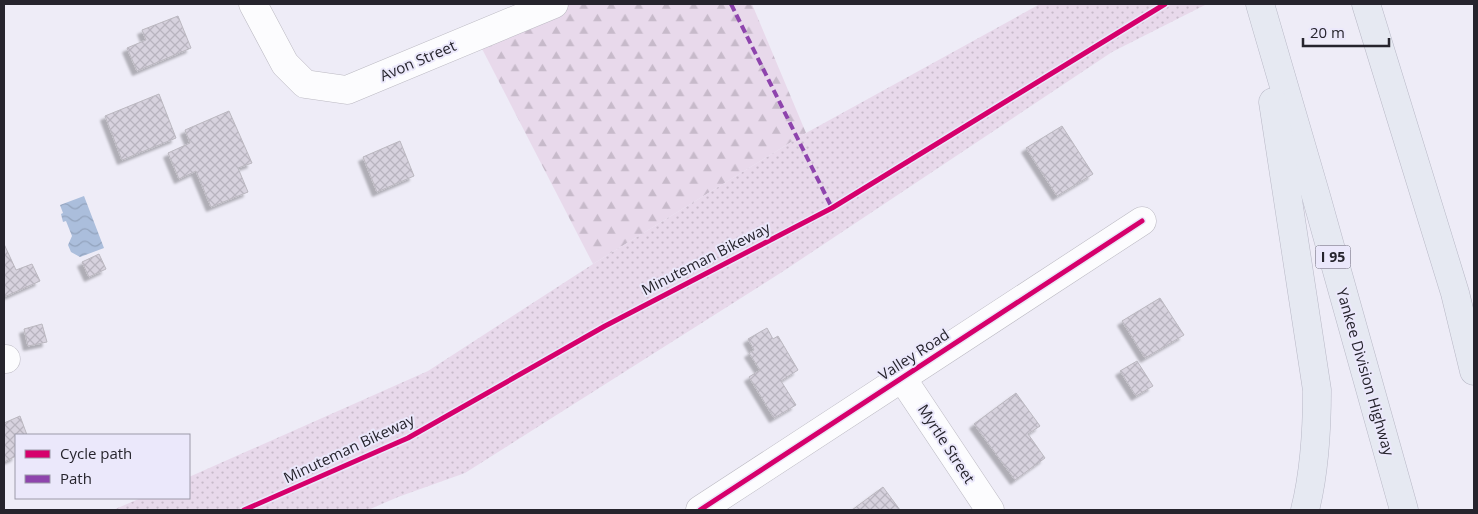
<svg xmlns="http://www.w3.org/2000/svg" width="1478" height="514" font-family="'Open Sans',sans-serif">
  <style>
    .forest { fill: url(#forest-firs) }
    .park { fill: url(#park-dots) }
    .water { fill: url(#water-waves) }
    .building { fill: url(#building-cross-hatch); stroke: #bab7bf; filter: url(#shadow) }
    .lines { fill: none; stroke-linecap: round; stroke-linejoin: round }
    .minor-casing { stroke: #bbb9c2; stroke-width: 29 }
    .motorway-casing { stroke: #b8b8c6; stroke-width: 29 }
    .minor { stroke: #fcfcfe; stroke-width: 28 }
    .motorway { stroke: #e6e9f2; stroke-width: 28 }
    .quiet { stroke: #8e44ad; stroke-width: 4; stroke-dasharray: 8 4; stroke-linecap: butt }
    .cycleway-casing { stroke: #ebe8fb; stroke-width: 8 }
    .cycleway { stroke: #d6006c; stroke-width: 5 }
    .labels { text-anchor: middle; stroke-width: 4; stroke-linejoin: round; paint-order: stroke }
    .shield { fill: #ebe8fb; stroke: #615f6b; stroke-width: 1 }
    .shield-label { font-size: 14px; font-weight: bold; fill: #26242d }
    .street-label { font-size: 15px; fill: #26242d; stroke: #ebe8fb }
  </style>
  <defs>
    <pattern id="forest-firs" width="22" height="20" patternUnits="userSpaceOnUse" patternTransform="scale(1.25)"><rect width="22" height="20" fill="#e8d9eb"/><path d="M5 1l3.5 6h-7zM16 11l3.5 6h-7z" fill="#c7baca"/></pattern>
    <pattern id="park-dots" width="8" height="8" patternUnits="userSpaceOnUse" patternTransform="scale(1.25)"><rect width="8" height="8" fill="#e8d9eb"/><path d="M2 2h.1M6 6h.1" fill="none" stroke="#c7baca" stroke-width="1.8" stroke-linecap="round"/></pattern>
    <pattern id="water-waves" width="16" height="10" patternUnits="userSpaceOnUse" patternTransform="scale(1.25)"><rect width="16" height="10" fill="#abbedc"/><path d="M0 5q4-4 8 0t8 0" fill="none" stroke="#93a3bd"/></pattern>
    <pattern id="building-cross-hatch" width="8" height="8" patternUnits="userSpaceOnUse" patternTransform="scale(1.25)"><rect width="8" height="8" fill="#d7d2de"/><path d="M0 0l8 8M0 8l8-8" fill="none" stroke="#b8b4bf"/></pattern>
    <filter id="shadow"><feDropShadow dx="-4.5" dy="4.5" stdDeviation="1" flood-color="#0004"/></filter>
  </defs>
  <rect width="100%" height="100%" fill="#eeecf7"/>
  <path class="forest" d="M570,4H752L806,133L593,264L478,41Z"/>
  <path class="park" d="M1040,4H1207L1112,52L782,272L465,473L398,497L368,510H113L141,498H189V477L428,371L593,264L806,133Z"/>
  <path class="water" d="M84,196L104,248L80,257L71,252L68,245L72,236L66,221L63,222L61,214L63,213L60,205Z"/>
  <g class="building">
    <path d="M178,16L191,48L137,71L127,48L146,40L142,30Z"/>
    <path d="M159,94L176,138L122,160L105,116Z"/>
    <path d="M229,111L252,163L238,168L248,192L211,207L196,171L179,179L168,153L190,143L185,130Z"/>
    <path d="M1062,126L1093,174L1057,196L1026,148Z"/>
    <path d="M400,141L414,176L377,192L363,157Z"/>
    <path d="M4,244L16,270L32,264L40,281L4,297Z"/>
    <path d="M99,254L106,269L89,277L82,262Z"/>
    <path d="M1160,298L1184,335L1145,358L1122,321Z"/>
    <path d="M42,324L47,342L28,346L24,329Z"/>
    <path d="M767,328L773,339L778,336L798,370L781,381L796,405L774,418L749,377L760,370L749,353L754,350L748,339Z"/>
    <path d="M1137,361L1153,386L1136,396L1120,371Z"/>
    <path d="M1016,393L1040,426L1028,434L1045,458L1015,480L974,424Z"/>
    <path d="M20,416L27,435H16V456L4,462V423Z"/>
    <path d="M883,487L900,510H852Z"/>
  </g>
  <g class="lines">
    <defs>
      <g id="minor">
        <path d="M253,4L285,64L305,84L347,90L554,4"/>
        <path d="M4,359H6"/>
        <path d="M902,378L990,510"/>
        <path d="M700,510L1142,221"/>
      </g>
      <g id="motorway">
        <path d="M1260,4L1316,196L1404,510"/>
        <path d="M1366,4L1455,293L1474,371"/>
        <path d="M1273,102L1317,390C1317,431 1315,470 1305,510"/>
      </g>
    </defs>
    <use href="#minor" class="minor-casing"/>
    <use href="#motorway" class="motorway-casing"/>
    <use href="#minor" class="minor"/>
    <use href="#motorway" class="motorway"/>
    <path class="quiet" d="M731,4L832,208"/>
    <defs>
      <g id="cycleway">
        <path d="M244,510L408,438L605,326L832,208L1165,4"/>
        <path d="M700,510L1142,221"/>
      </g>
    </defs>
    <use href="#cycleway" class="cycleway-casing"/>
    <use href="#cycleway" class="cycleway"/>
  </g>
  <g class="labels">
    <rect class="shield" x="1315.5" y="245.5" width="35" height="23" rx="4"/>
    <g class="shield-label">
      <text x="1333" y="262">I 95</text>
    </g>
    <g class="street-label">
      <text transform="translate(418 61) rotate(-23)" y="5">Avon Street</text>
      <text transform="translate(706 259) rotate(-27)" y="5">Minuteman Bikeway</text>
      <text transform="translate(914 355) rotate(-33)" y="5">Valley Road</text>
      <text transform="translate(1365 372) rotate(74)" y="5">Yankee Division Highway</text>
      <text transform="translate(946 444) rotate(57)" y="5">Myrtle Street</text>
      <text transform="translate(349 449) rotate(-25)" y="5">Minuteman Bikeway</text>
    </g>
  </g>
  <rect width="1478" height="514" fill="none" stroke="#26242d" stroke-width="10"/>
  <rect x="15" y="434" width="175" height="65" fill="#ebe8fb" stroke="#9c9aa9"/>
  <rect x="25" y="450" width="25" height="8" fill="#d6006c" stroke="#9c9aa9"/>
  <text x="60" y="459" font-size="15" fill="#26242d">Cycle path</text>
  <rect x="25" y="475" width="25" height="8" fill="#8e44ad" stroke="#9c9aa9"/>
  <text x="60" y="484" font-size="15" fill="#26242d">Path</text>
  <path d="M1303 38v8h86v-8" fill="none" stroke="#26242d" stroke-width="2.5"/>
  <text x="1310" y="38" font-size="15" fill="#26242d" stroke="#ebe8fb" stroke-width="4" paint-order="stroke">20 m</text>
</svg>
